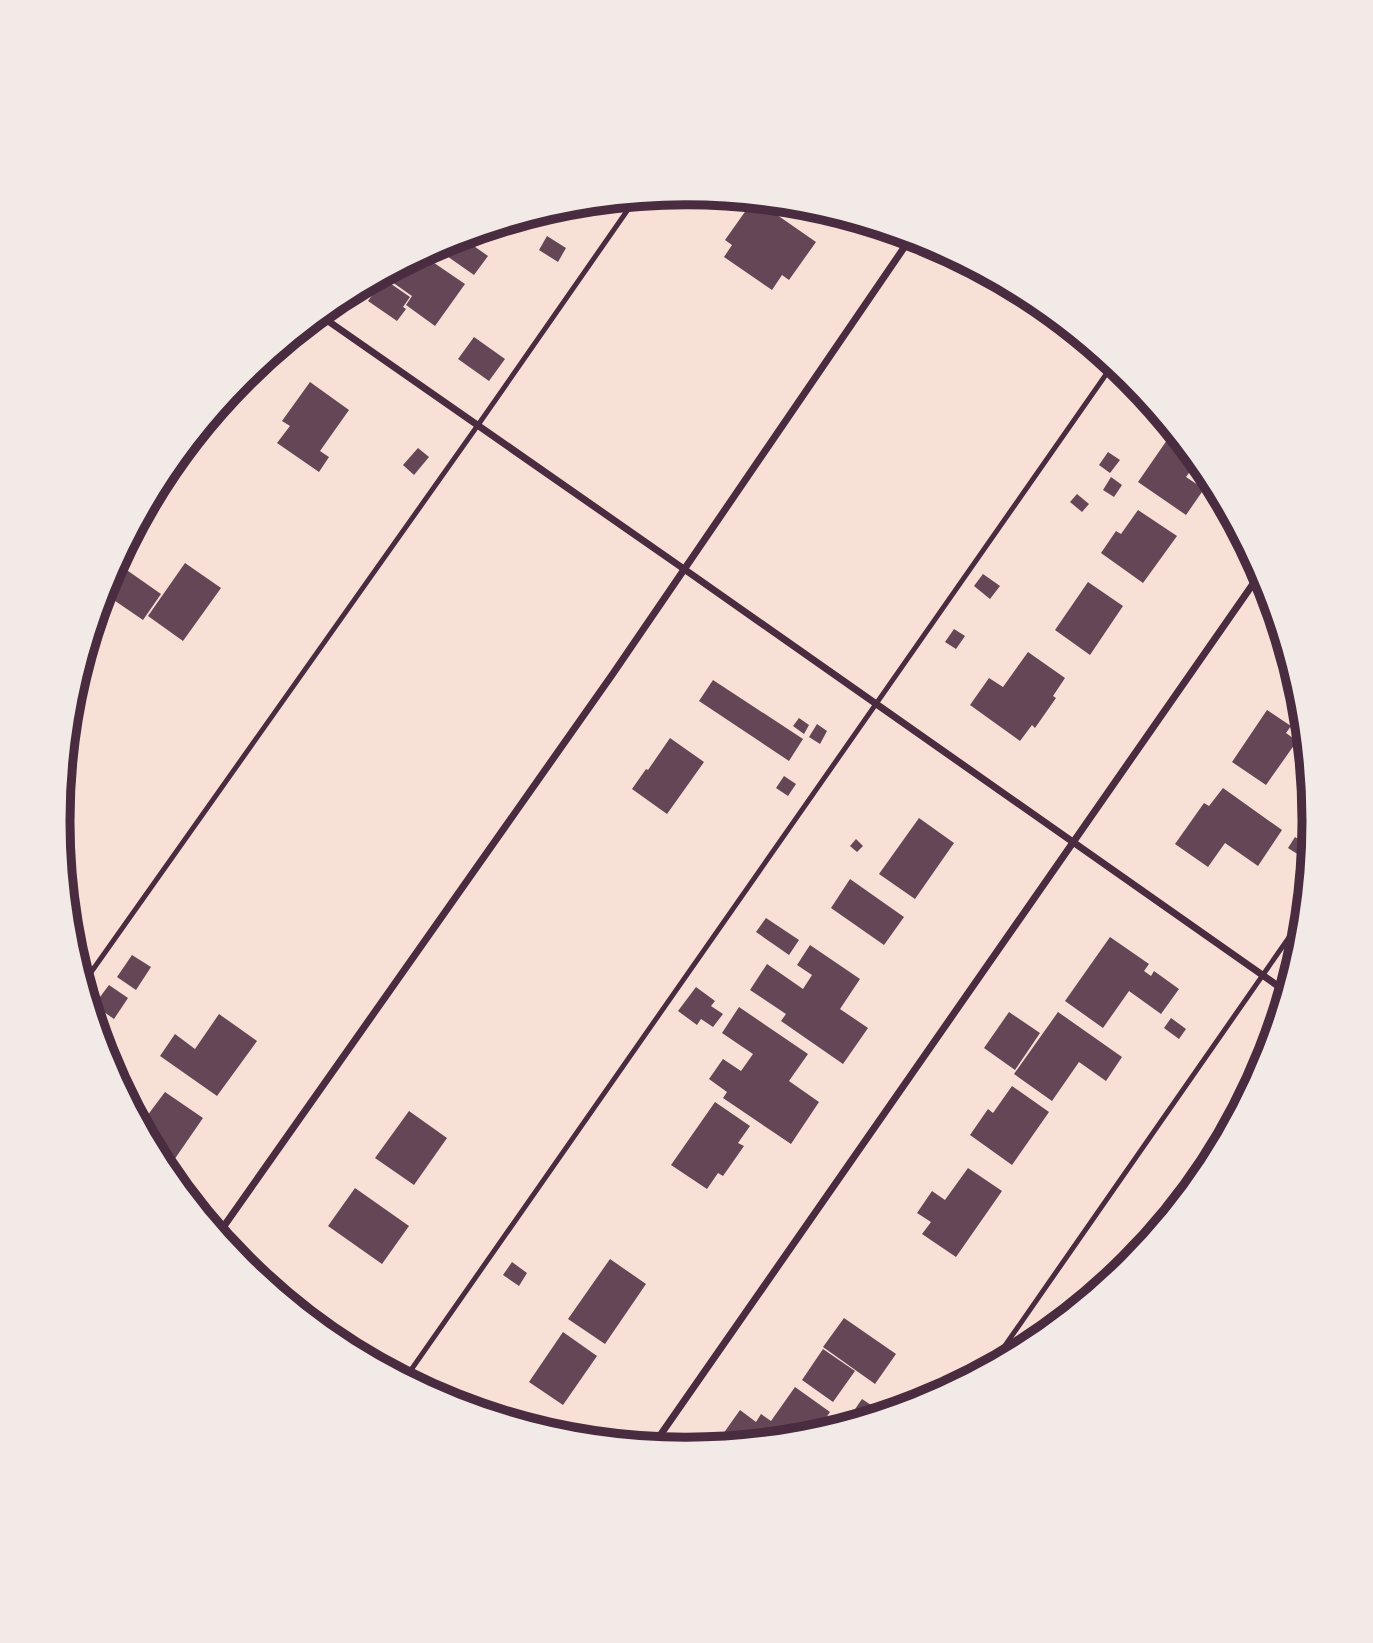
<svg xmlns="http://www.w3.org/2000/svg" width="1373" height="1643" font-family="Barlow,sans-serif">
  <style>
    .building { fill: #644757 }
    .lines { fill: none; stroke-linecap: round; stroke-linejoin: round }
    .service { stroke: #4a2c40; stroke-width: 5 }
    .minor { stroke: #4a2c40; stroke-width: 7 }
    .rim { fill: none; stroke: #4a2c40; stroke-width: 9 }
  </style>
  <rect width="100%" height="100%" fill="#f7e1d7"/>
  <g class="building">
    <path d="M754,199L816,242L789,280L782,275L772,290L724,257L732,245L725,240Z"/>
    <path d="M480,230L471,244L488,256L474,275L434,247L446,240Z"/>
    <path d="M547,236L566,248L558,262L539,250Z"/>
    <path d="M421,254L465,284L435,326L406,305L412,296L382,275Z"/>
    <path d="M384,279L410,297L403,307L406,309L397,321L368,301Z"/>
    <path d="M474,337L505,359L489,381L458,359Z"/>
    <path d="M310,382L349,410L320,451L329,457L319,472L277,443L290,426L282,421Z"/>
    <path d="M1174,430L1199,459L1186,477L1204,489L1186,515L1138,482Z"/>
    <path d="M418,448L429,457L414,475L403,465Z"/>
    <path d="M1108,452L1120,460L1110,473L1099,465Z"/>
    <path d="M1111,477L1122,485L1114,497L1103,490Z"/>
    <path d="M1077,494L1089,504L1082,512L1070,502Z"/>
    <path d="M1138,510L1177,536L1143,583L1101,553L1116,531L1121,534Z"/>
    <path d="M185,563L221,588L183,641L148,616Z"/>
    <path d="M121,566L161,594L143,620L102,592Z"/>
    <path d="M983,574L1000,586L990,599L974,586Z"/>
    <path d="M1088,582L1123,606L1090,655L1055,630Z"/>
    <path d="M954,629L965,636L956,649L945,642Z"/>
    <path d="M1028,652L1065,678L1053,696L1056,698L1035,728L1032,725L1020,741L970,705L989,678L1003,687Z"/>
    <path d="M1295,671L1303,699L1304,702L1283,688Z"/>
    <path d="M713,680L803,739L789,761L699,701Z"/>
    <path d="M1267,710L1291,726L1286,733L1297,741L1266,785L1232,762Z"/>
    <path d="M799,718L809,725L804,734L793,726Z"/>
    <path d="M817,724L827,731L820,744L809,737Z"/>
    <path d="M670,738L704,762L667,814L632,789L646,769L648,770Z"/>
    <path d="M784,776L796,784L788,796L776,788Z"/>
    <path d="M1223,788L1282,830L1258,866L1225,843L1208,867L1175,844L1204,803L1209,806Z"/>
    <path d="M919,818L954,843L915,899L879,874Z"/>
    <path d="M1295,837L1313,848L1310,862L1288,848Z"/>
    <path d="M856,839L863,846L857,852L850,846Z"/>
    <path d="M850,879L904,917L884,945L831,908Z"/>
    <path d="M766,918L799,940L789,955L756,932Z"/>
    <path d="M1110,937L1149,964L1144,971L1151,976L1154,971L1179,989L1161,1014L1129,991L1103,1028L1065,1001Z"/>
    <path d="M810,945L860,979L840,1009L868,1028L843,1064L781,1021L786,1014L750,990L767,964L803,989L812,975L797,965Z"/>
    <path d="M132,955L151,967L136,990L117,977Z"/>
    <path d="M109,985L128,998L114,1019L94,1005Z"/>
    <path d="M696,987L715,1001L711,1006L723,1014L713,1027L701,1019L697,1025L678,1011Z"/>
    <path d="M739,1007L808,1054L789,1081L819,1102L791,1144L723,1098L727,1092L709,1079L723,1059L741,1071L753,1054L722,1033Z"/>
    <path d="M1009,1012L1040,1033L1015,1070L984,1048Z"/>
    <path d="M1058,1012L1122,1057L1106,1081L1079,1062L1052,1101L1014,1074Z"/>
    <path d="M219,1014L257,1041L217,1096L160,1056L175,1034L195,1049Z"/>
    <path d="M1171,1018L1186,1029L1179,1039L1164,1028Z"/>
    <path d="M1257,1064L1264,1069L1241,1112L1229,1104Z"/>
    <path d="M1012,1086L1049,1112L1012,1165L970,1135L988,1109L993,1113Z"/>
    <path d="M165,1092L203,1118L174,1160L148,1142L133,1114L136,1109L147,1116Z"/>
    <path d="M715,1102L750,1126L738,1143L744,1146L723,1176L718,1173L707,1189L671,1165Z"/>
    <path d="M409,1111L447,1138L414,1185L375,1158Z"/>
    <path d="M968,1168L1002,1191L956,1257L922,1234L931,1222L917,1213L932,1191L945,1200Z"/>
    <path d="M355,1188L409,1226L382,1264L328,1226Z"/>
    <path d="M610,1259L646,1284L605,1344L568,1319Z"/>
    <path d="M512,1262L527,1273L519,1286L503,1275Z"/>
    <path d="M844,1318L896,1354L875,1384L823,1347Z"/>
    <path d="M563,1332L597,1356L563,1405L529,1382Z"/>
    <path d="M823,1349L855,1371L833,1402L802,1380Z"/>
    <path d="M795,1387L830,1412L813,1437L739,1445L723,1434L740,1410L756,1422L761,1414L771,1421Z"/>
    <path d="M862,1399L880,1411L875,1418L862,1422L851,1415Z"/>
    <path d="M506,1407L538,1430L498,1418Z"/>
  </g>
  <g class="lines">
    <g class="service">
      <path d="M82,985L478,425L636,198"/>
      <path d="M988,1370L1306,913"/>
      <path d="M404,1380L1114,363"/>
    </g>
    <g class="minor">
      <path d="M318,314L684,569L1288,993"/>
      <path d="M217,1236L612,675L912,236"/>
      <path d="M652,1447L1262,571"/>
    </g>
  </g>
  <path d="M0 0H1373V1643H0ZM70 821a616 616 0 1 1 1232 0a616 616 0 1 1-1232 0Z" fill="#f1eae7" fill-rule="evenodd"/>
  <path class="rim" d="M70 821a616 616 0 1 1 1232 0a616 616 0 1 1-1232 0Z"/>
</svg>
